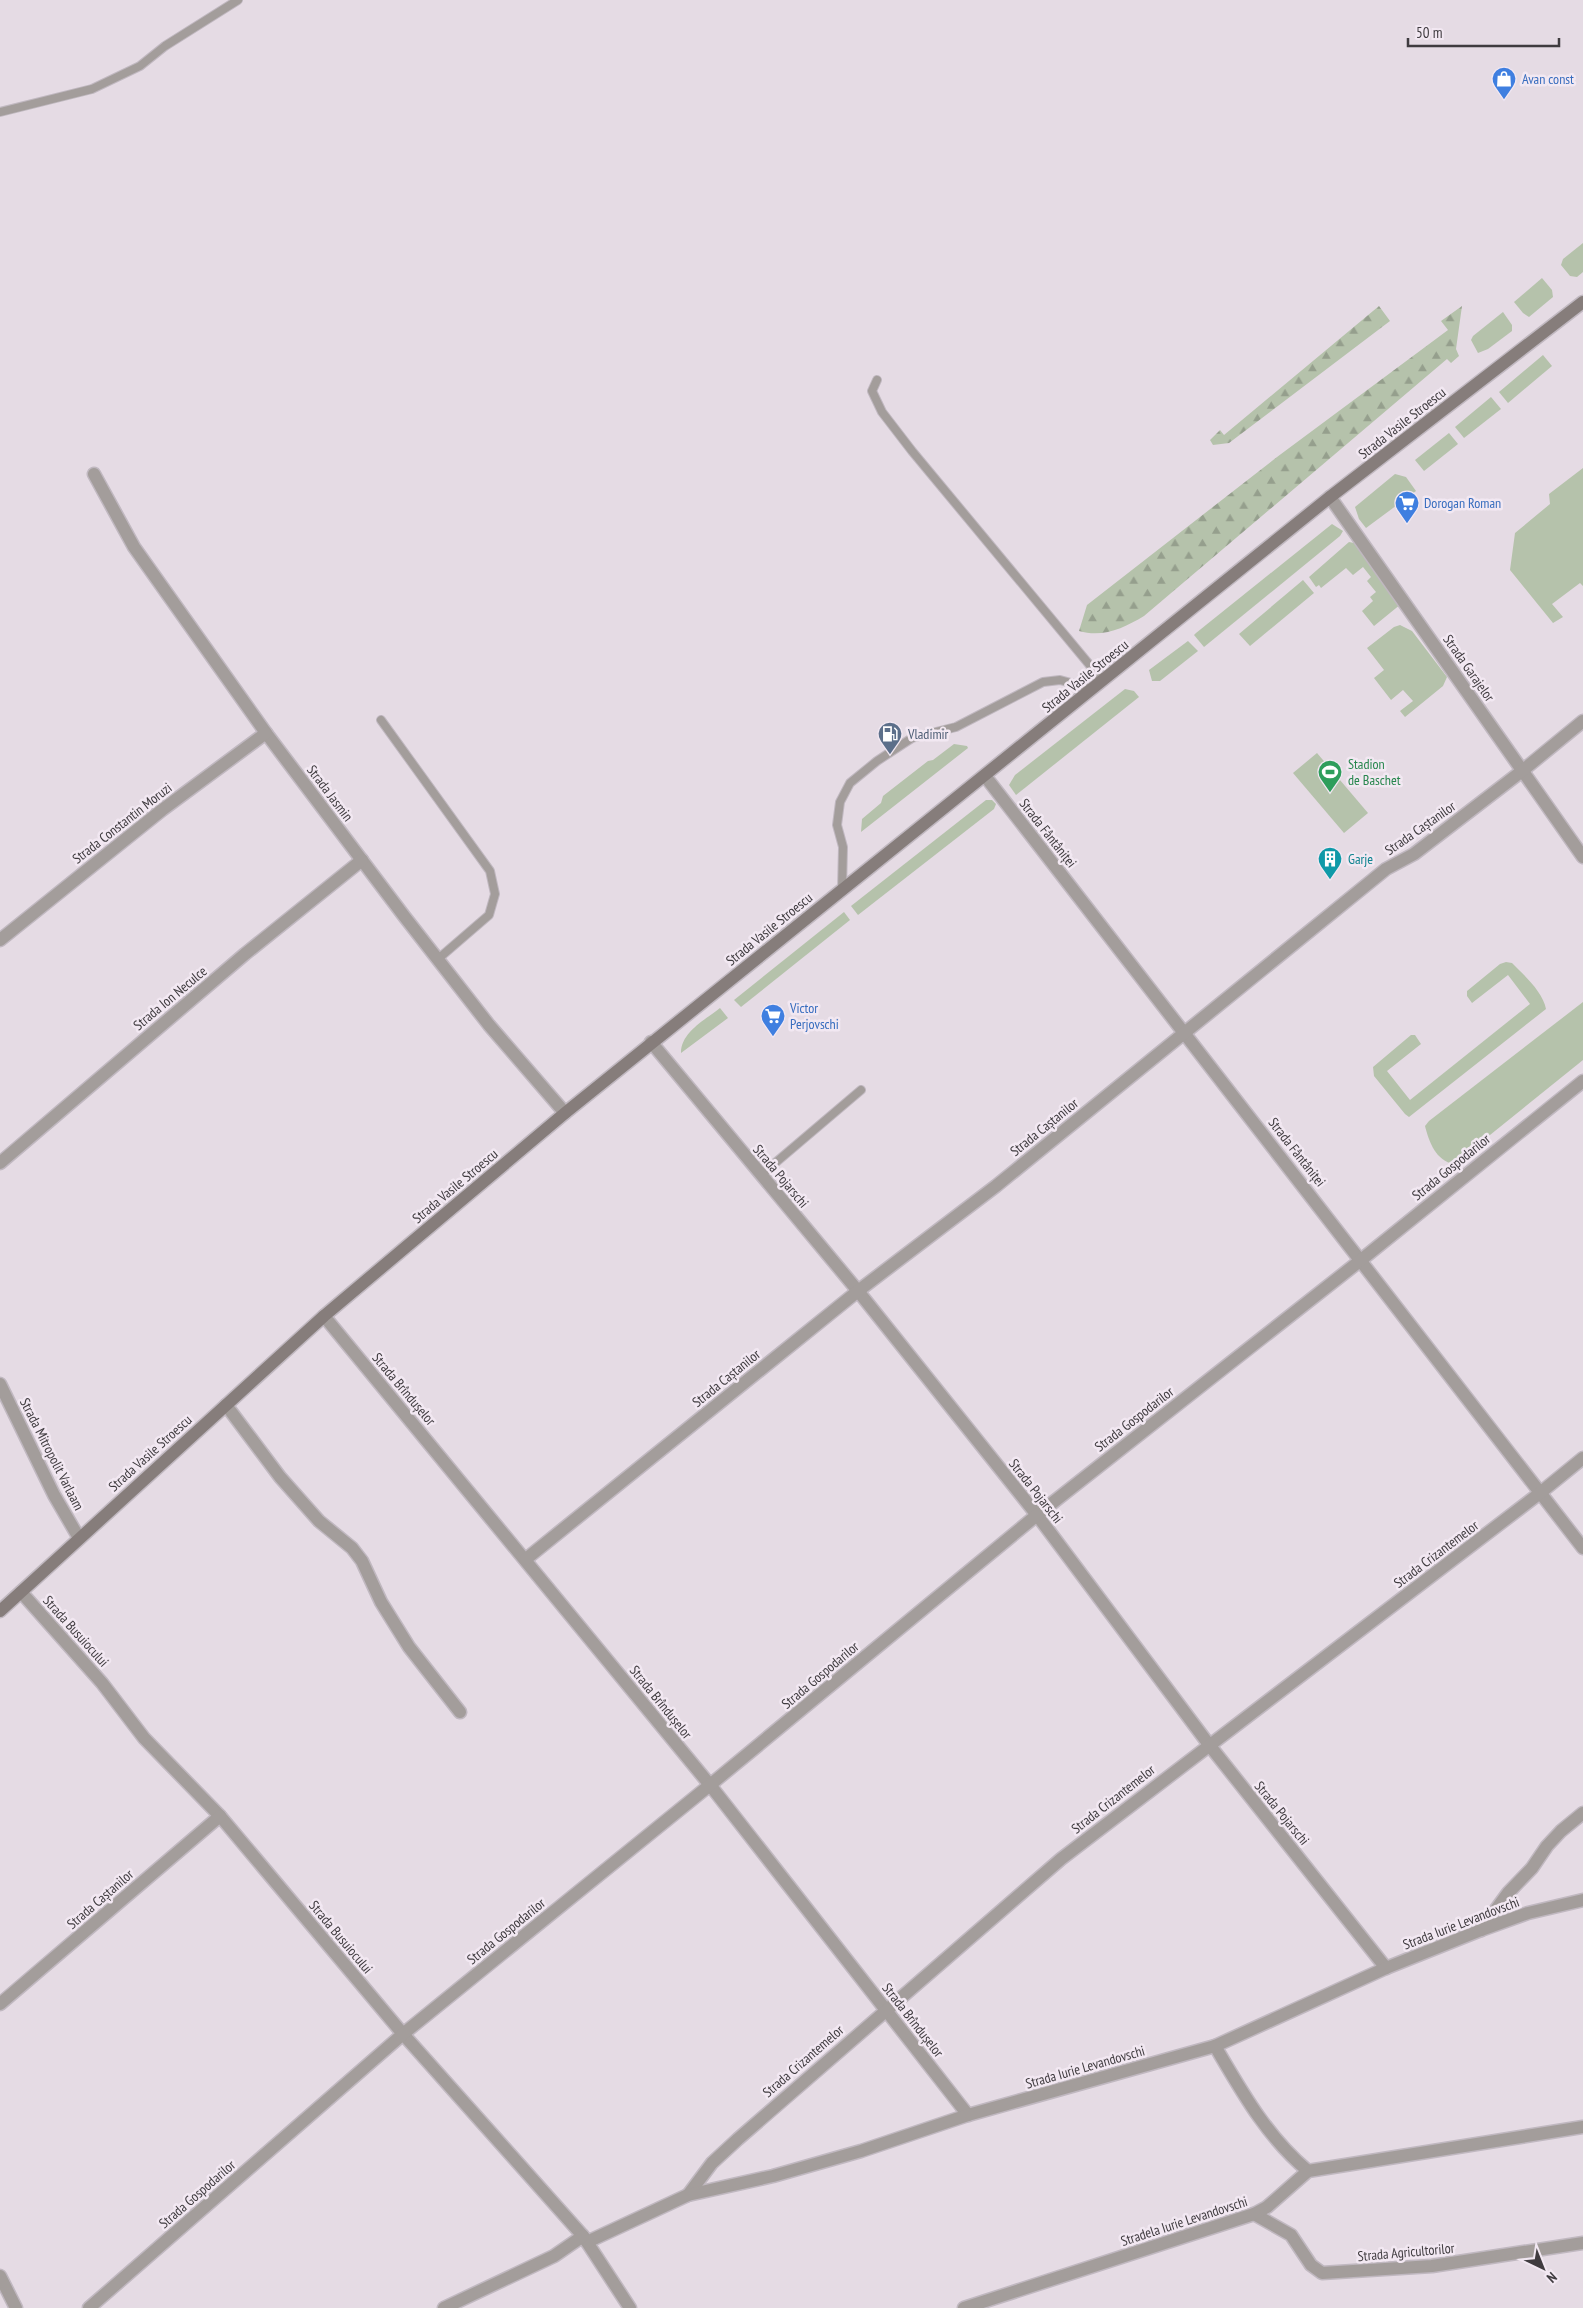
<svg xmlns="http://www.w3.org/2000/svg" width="1583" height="2308" font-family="'PT Sans Narrow',sans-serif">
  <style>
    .grass { fill: #b5c2ab }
    .forest { fill: url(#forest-firs) }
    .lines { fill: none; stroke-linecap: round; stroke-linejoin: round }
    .service-casing { stroke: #c0b8c0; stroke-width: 10 }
    .minor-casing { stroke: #c0b8c0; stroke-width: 15 }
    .secondary-casing { stroke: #c0b8c0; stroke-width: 15 }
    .service { stroke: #a39d9b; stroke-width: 8 }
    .minor { stroke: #a39d9b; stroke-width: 12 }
    .secondary { stroke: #867d7b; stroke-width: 12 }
    .labels { text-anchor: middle; stroke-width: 5; stroke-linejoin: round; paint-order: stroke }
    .shop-label { font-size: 14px; fill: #366cbe; stroke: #f2e8f2; text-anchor: start }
    .street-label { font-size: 14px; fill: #3f3b3f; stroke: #f2e8f2 }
    .service-label { font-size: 14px; fill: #4e5e75; stroke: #f2e8f2; text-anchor: start }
    .leisure-label { font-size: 14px; fill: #27864d; stroke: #f2e8f2; text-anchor: start }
    .culture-label { font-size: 14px; fill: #0d838f; stroke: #f2e8f2; text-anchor: start }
  </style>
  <defs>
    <pattern id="forest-firs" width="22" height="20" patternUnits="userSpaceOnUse" patternTransform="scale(1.25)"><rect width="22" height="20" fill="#b5c2ab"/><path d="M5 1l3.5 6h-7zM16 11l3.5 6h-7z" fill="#959f8d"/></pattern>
  </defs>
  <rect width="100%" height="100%" fill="#e5dbe4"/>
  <g class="grass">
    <path d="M1583,243V272L1577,277L1570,276L1561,265L1563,259Z"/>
    <path d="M1542,278L1552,290L1553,297L1529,317L1523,313L1514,302Z"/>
    <path d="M1503,312L1512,325V331L1488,349L1478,353L1471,340L1473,336Z"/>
    <path d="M1543,355L1552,366L1508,403L1499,392Z"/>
    <path d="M1491,397L1501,409L1464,438L1455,427Z"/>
    <path d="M1449,433L1458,444L1424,471L1415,460Z"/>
    <path d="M1583,468V586L1580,583L1552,604L1563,617L1553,623L1510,570L1515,533L1550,504L1549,494Z"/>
    <path d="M1395,474L1406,477L1416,491L1366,528L1359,519L1355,507Z"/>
    <path d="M1332,524L1343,531L1340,536L1204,647L1194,635L1196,633Z"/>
    <path d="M1349,542L1354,543L1401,604L1374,626L1362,611L1373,601L1370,597L1376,592L1367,581L1371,577L1363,567L1353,575L1346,568L1321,588L1319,585L1316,587L1309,577Z"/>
    <path d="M1303,580L1314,593L1250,646L1239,634Z"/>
    <path d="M1400,625L1412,631L1447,677L1443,686L1405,717L1400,711L1413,701L1403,690L1391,700L1374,678L1384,670L1367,648L1394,627Z"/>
    <path d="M1188,641L1198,651L1160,681H1152L1149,670Z"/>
    <path d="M1125,689L1134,691L1139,697L1016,795L1009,785L1015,775Z"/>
    <path d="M954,744L967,746L968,748L861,832L862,819L881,803L883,796L928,761L933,760Z"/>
    <path d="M1317,753L1368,813L1344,833L1293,773Z"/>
    <path d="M986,800H992L996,804L994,809L858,915L851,906Z"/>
    <path d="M844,912L850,920L741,1007L734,1000Z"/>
    <path d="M1506,962L1512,963C1524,975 1543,992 1546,1009L1409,1117L1405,1114L1374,1076L1373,1067L1411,1035H1415L1421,1044L1387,1071L1410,1100L1530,1004L1508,975L1472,1003L1467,996V991L1500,964Z"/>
    <path d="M1583,1002V1060L1454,1164C1436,1161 1429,1142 1425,1126L1429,1121Z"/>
    <path d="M720,1008L728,1018L681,1053C681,1032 705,1020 720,1008Z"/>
  </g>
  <g class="forest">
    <path d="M1379,306L1390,321L1229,443L1213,445L1210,440L1220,430L1224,435Z"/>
    <path d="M1462,306L1456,349L1459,356L1451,363L1447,359L1144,616C1124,628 1103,638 1079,631L1087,605L1277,457L1448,330L1441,321Z"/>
  </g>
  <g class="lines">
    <defs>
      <g id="service">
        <path d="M0,112L92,89L140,66L165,46L238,0"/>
        <path d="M877,380L872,391L882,412L912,451L1103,681"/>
        <path d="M381,720L490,871L495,894L489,915L438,959"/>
        <path d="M842,890L843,847L837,825L840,802L850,783L877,761L912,738L956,727L1043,682L1060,680L1093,689"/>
        <path d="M761,1175L861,1090"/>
      </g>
      <g id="minor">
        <path d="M94,474L134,547L266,733L404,916L489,1025L565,1113"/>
        <path d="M1330,497L1583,857"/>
        <path d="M985,776L1583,1548"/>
        <path d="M0,940L162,810L266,733"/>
        <path d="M651,1042L858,1291L1037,1515L1210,1746L1386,1968"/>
        <path d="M0,1163L245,954L362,860"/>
        <path d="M324,1316L710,1785L968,2115"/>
        <path d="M0,1384L54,1495L79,1538"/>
        <path d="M226,1405L280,1477L319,1521L352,1548L362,1561L381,1602L409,1647L460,1712"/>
        <path d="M526,1559L858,1291L996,1186L1386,869L1414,854L1522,771L1583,721"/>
        <path d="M21,1592L102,1683L144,1738L220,1816L403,2034L583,2236L630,2308"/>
        <path d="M1481,1930L1508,1893L1532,1868L1547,1846L1561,1831L1583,1813"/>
        <path d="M0,2004L220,1816"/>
        <path d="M1215,2046C1242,2092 1267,2137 1308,2171"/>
        <path d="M688,2195L712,2163L738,2139L1061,1859L1540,1493L1583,1458"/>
        <path d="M1254,2214L1291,2235L1311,2265L1322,2273L1432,2266L1583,2243"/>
        <path d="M587,2242L688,2195L773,2176L861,2151L968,2115L1215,2046L1386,1968L1481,1930L1528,1913L1583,1900"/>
        <path d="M0,2276L16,2308"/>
        <path d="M89,2308L403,2034L710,1785L1037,1515L1361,1260L1583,1081"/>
        <path d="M444,2308L554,2256L583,2236"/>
        <path d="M964,2308L1254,2214L1267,2207L1308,2171L1583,2127"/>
      </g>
      <path id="secondary" d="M0,1611L324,1316L565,1113L1330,497L1583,302"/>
    </defs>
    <use href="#service" class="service-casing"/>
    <use href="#minor" class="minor-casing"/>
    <use href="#secondary" class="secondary-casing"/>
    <use href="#service" class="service"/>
    <use href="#minor" class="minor"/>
    <use href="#secondary" class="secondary"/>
  </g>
  <defs>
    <symbol id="shop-pin" viewBox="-11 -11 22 30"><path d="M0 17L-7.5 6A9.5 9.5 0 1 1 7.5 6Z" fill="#3f7fe0" stroke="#f2e8f2"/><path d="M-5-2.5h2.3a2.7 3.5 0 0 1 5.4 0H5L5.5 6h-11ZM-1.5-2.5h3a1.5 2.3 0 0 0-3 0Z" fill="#fff"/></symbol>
    <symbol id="supermarket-pin" viewBox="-11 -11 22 30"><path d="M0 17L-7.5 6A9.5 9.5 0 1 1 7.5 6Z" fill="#3f7fe0" stroke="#f2e8f2"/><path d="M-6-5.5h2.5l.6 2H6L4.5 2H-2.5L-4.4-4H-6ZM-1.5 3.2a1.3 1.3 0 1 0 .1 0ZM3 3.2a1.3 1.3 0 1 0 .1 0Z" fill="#fff"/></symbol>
    <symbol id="fuel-pin" viewBox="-11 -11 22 30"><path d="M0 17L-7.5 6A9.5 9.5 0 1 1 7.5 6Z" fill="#5c6f8a" stroke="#f2e8f2"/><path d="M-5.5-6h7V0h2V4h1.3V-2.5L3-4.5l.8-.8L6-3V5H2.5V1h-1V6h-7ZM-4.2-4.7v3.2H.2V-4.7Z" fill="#fff"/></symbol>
    <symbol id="stadium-pin" viewBox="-11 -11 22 30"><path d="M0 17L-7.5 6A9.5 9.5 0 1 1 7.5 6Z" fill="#2e9e5b" stroke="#f2e8f2"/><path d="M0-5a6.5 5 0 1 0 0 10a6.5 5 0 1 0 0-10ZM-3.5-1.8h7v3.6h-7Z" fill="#fff"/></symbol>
    <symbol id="building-pin" viewBox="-11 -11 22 30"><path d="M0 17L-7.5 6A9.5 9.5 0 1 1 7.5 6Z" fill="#0f9aa8" stroke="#f2e8f2"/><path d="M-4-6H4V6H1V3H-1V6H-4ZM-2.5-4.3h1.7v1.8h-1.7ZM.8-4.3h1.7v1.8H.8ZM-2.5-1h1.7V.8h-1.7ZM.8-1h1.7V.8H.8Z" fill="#fff"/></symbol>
  </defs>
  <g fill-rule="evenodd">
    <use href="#shop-pin" x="1490" y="65" width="28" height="38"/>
    <use href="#supermarket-pin" x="1393" y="489" width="28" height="38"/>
    <use href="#fuel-pin" x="876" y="720" width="28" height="38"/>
    <use href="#stadium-pin" x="1316" y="758" width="28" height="38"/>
    <use href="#building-pin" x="1316" y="845" width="28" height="38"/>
    <use href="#supermarket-pin" x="759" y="1002" width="28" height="38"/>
  </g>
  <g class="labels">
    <g class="shop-label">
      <text x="1522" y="84">Avan const</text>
      <text x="1424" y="508">Dorogan Roman</text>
      <text x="790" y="1013">Victor<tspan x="790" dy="16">Perjovschi</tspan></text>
    </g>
    <g class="street-label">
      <text transform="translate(1402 423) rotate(-38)" y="5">Strada Vasile Stroescu</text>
      <text transform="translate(1469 668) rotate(55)" y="5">Strada Garajelor</text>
      <text transform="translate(1085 676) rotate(-39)" y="5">Strada Vasile Stroescu</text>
      <text transform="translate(330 793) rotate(53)" y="5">Strada Jasmin</text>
      <text transform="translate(122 823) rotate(-38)" y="5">Strada Constantin Moruzi</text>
      <text transform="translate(1420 828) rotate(-35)" y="5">Strada Caștanilor</text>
      <text transform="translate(1048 833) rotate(52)" y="5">Strada Fântâniței</text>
      <text transform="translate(769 929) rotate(-39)" y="5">Strada Vasile Stroescu</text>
      <text transform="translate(170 998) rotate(-40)" y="5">Strada Ion Neculce</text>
      <text transform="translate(1044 1127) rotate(-39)" y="5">Strada Caștanilor</text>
      <text transform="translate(1297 1152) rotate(52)" y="5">Strada Fântâniței</text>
      <text transform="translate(1451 1167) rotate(-39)" y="5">Strada Gospodarilor</text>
      <text transform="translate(781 1176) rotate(50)" y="5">Strada Pojarschi</text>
      <text transform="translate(455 1186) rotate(-40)" y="5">Strada Vasile Stroescu</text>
      <text transform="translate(726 1378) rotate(-39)" y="5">Strada Caștanilor</text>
      <text transform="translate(404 1389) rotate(50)" y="5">Strada Brîndușelor</text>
      <text transform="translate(1134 1419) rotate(-38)" y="5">Strada Gospodarilor</text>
      <text transform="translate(150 1453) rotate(-42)" y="5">Strada Vasile Stroescu</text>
      <text transform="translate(52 1454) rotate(63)" y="5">Strada Mitropolit Varlaam</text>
      <text transform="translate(1036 1491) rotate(52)" y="5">Strada Pojarschi</text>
      <text transform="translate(1436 1554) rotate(-37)" y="5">Strada Crizantemelor</text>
      <text transform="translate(76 1631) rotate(48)" y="5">Strada Busuiocului</text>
      <text transform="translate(820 1675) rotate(-40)" y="5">Strada Gospodarilor</text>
      <text transform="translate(661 1702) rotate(51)" y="5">Strada Brîndușelor</text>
      <text transform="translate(1113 1799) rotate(-38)" y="5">Strada Crizantemelor</text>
      <text transform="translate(1282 1813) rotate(51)" y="5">Strada Pojarschi</text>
      <text transform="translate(100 1899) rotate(-41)" y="5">Strada Caștanilor</text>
      <text transform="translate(1461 1923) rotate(-21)" y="5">Strada Iurie Levandovschi</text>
      <text transform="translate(506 1931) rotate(-39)" y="5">Strada Gospodarilor</text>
      <text transform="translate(341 1937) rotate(50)" y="5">Strada Busuiocului</text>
      <text transform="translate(913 2020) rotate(52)" y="5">Strada Brîndușelor</text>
      <text transform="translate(803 2061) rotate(-41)" y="5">Strada Crizantemelor</text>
      <text transform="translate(1085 2067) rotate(-16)" y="5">Strada Iurie Levandovschi</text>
      <text transform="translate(197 2194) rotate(-41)" y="5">Strada Gospodarilor</text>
      <text transform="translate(1184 2221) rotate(-18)" y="5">Stradela Iurie Levandovschi</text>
      <text transform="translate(1406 2252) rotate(-5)" y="5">Strada Agricultorilor</text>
    </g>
    <g class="service-label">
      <text x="908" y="739">Vladimir</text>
    </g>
    <g class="leisure-label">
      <text x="1348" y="769">Stadion<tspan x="1348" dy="16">de Baschet</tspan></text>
    </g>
    <g class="culture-label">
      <text x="1348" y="864">Garje</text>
    </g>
  </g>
  <g transform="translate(1543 2268) rotate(137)" stroke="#f2e8f2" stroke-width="4" paint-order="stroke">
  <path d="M0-4L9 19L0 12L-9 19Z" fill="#3f3b3f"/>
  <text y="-8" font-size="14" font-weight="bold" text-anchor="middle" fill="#3f3b3f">N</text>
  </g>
  <path d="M1408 38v8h151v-8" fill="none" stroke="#3f3b3f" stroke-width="2.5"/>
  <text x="1416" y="38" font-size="15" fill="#3f3b3f" stroke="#f2e8f2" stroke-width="4" paint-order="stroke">50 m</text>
</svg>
